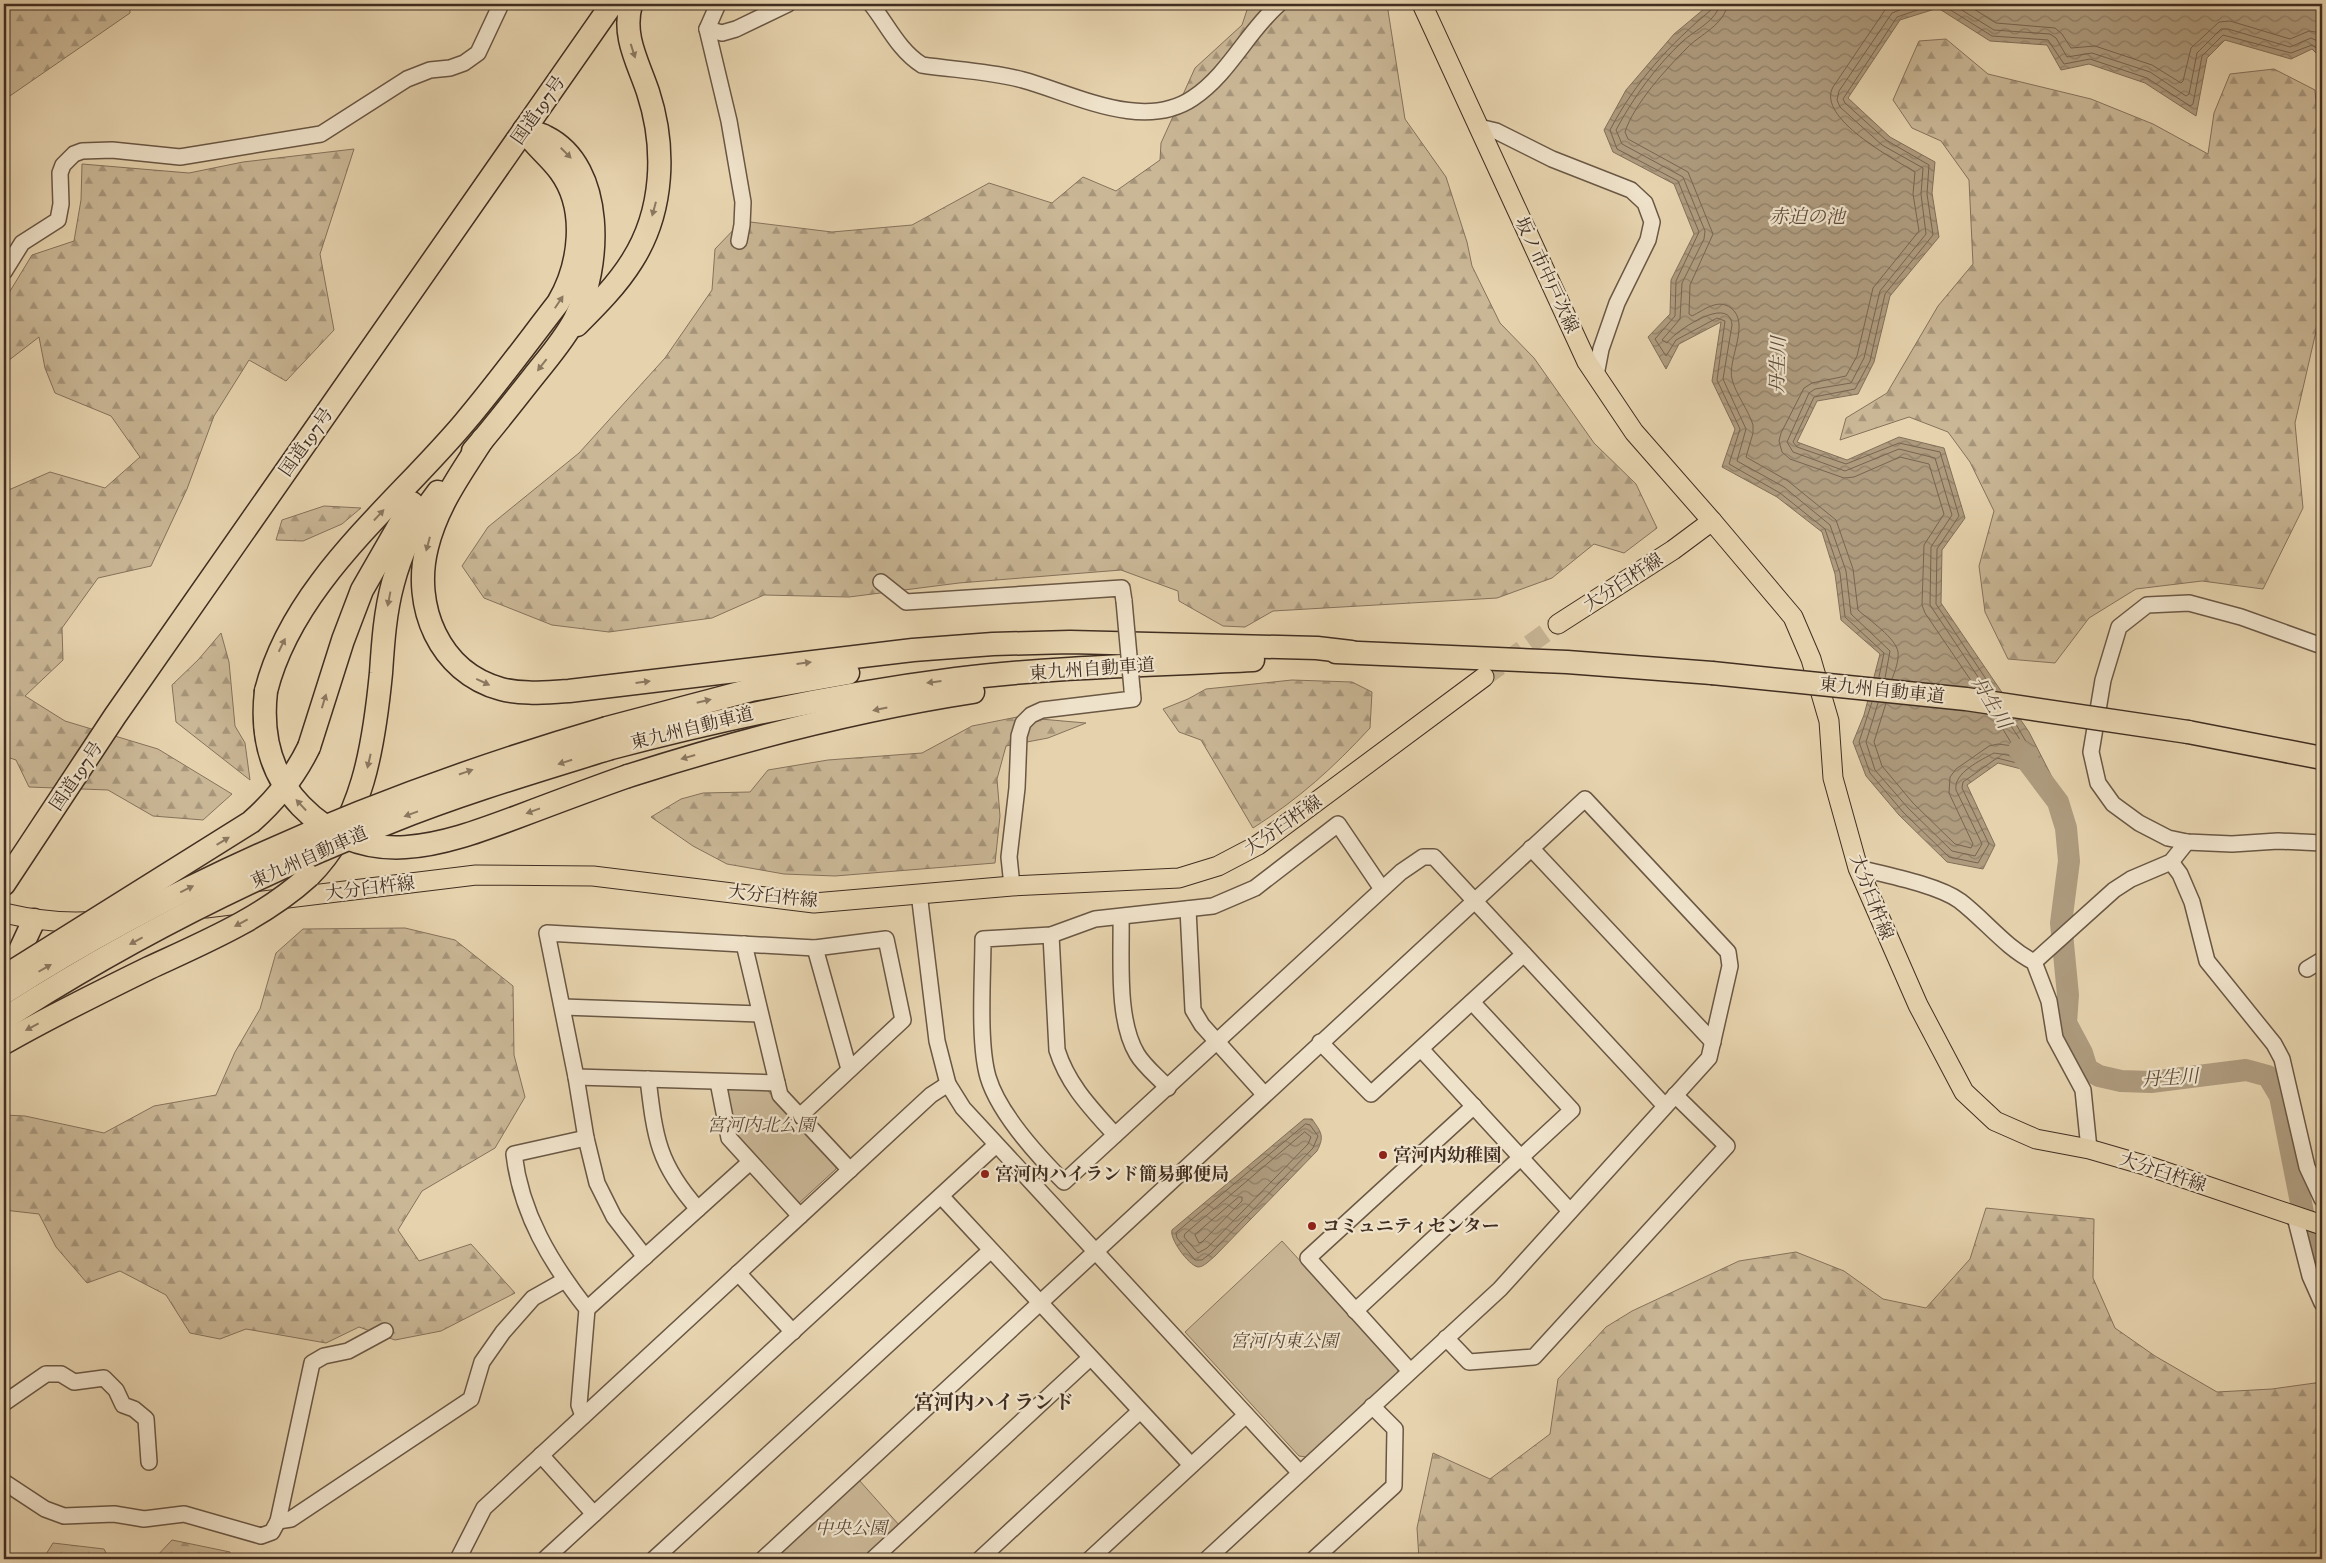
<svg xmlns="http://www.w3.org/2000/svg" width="2326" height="1563" font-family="'IM FELL DW Pica','Noto Serif JP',serif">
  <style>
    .forest { fill: url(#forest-firs); stroke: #86725c }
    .green { fill: #cab796; stroke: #86725c }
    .water { fill: url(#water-waves); stroke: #826f59 }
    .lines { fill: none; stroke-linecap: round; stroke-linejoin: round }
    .shore { stroke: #786450; stroke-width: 1 }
    .river { stroke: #ae9b7e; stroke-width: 22 }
    .major-tunnel { stroke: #c5b292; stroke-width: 19; stroke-dasharray: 19 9; stroke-linecap: butt }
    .minor-casing { stroke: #6a5744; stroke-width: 18 }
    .major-casing { stroke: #412e21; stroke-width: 21 }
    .highway-casing { stroke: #412e21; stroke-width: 25 }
    .minor { stroke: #efe2ca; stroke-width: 15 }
    .major { stroke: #e6d3ae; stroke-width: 19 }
    .highway { stroke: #e6d3ae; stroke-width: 22 }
    .minor-bridge-casing { stroke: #6a5744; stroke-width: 18; stroke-linecap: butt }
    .highway-bridge-casing { stroke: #412e21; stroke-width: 25; stroke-linecap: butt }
    .minor-bridge { stroke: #efe2ca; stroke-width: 15 }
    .highway-bridge { stroke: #e6d3ae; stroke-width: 22 }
    .oneway { fill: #8b7860 }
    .poi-dot { fill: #8f2418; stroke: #efe2ca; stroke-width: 2 }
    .labels { text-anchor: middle; stroke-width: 4.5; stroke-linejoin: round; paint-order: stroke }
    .street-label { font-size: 18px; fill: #412e21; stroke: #efe2ca }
    .park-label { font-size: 18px; font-style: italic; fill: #5c4938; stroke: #efe2ca }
    .poi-label { font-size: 18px; font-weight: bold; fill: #412e21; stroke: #efe2ca; text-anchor: start }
    .water-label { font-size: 19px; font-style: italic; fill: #5c4938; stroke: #efe2ca }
    .quarter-label { font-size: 20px; font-weight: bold; fill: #412e21; stroke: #efe2ca }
  </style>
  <defs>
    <pattern id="forest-firs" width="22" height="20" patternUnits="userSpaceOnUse" patternTransform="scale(1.25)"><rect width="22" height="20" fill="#cab796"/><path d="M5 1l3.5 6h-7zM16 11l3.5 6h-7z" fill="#a6957a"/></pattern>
    <pattern id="water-waves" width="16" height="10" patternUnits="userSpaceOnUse" patternTransform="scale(1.25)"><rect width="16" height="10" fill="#ae9b7e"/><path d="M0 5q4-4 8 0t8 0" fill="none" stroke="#8f7f67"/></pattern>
  </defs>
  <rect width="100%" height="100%" fill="#e6d3ae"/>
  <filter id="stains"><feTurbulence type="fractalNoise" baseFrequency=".004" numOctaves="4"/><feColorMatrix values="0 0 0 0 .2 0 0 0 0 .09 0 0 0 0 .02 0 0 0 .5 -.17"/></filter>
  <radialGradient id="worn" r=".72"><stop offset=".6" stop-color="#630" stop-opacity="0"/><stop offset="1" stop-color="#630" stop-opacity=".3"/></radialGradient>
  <g class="forest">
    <path d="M4,4H130V13L4,100Z"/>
    <path d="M1249,4H1387L1405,119L1446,177L1467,242L1472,266L1500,323L1534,358L1594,443L1636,484L1657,528L1624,553L1594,544L1552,578L1497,598L1273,611L1245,627L1223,626L1179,601L1178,591L1121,570L959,583L849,597L764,595L712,618L609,632L552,625L484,598L462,566L488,527L579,453L665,358L712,290L715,249L742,221L832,232L912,225L989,183L1052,203L1083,177L1116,191L1160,160L1161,143L1195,68L1242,25Z"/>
    <path d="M1946,39L1988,74L2091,99L2153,124L2208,154L2214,113L2230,74L2274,69L2315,90L2317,117H2322V330L2317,327L2295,423L2303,508L2263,589L2202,581L2136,589L2089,618L2055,663L2008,659L1985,612L1979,566L1994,511L1970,462L1948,432L1909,417L1840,440L1846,418L1887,393L1938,306L1973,264L1969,180L1941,141L1912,128L1893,100L1919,41Z"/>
    <path d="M354,149L320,254L334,330L286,381L249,360L214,416L187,489L151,566L98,578L62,628L63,660L25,696L65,721L158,749L232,794L203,820L153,816L108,790L29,787L16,760L4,756V492L50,472L105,488L140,457L111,416L55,393L45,368L39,337L4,364V301L32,255L74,241L81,200L82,164L189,173L243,162Z"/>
    <path d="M324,506L361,508L342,524L303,541L276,540L282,520Z"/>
    <path d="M221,633L229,662L235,726L245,743L250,780L176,722L172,685L198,660Z"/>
    <path d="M1292,680L1352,682L1372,692L1370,728C1333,768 1300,798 1253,828L1201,740L1179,732L1163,709L1188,699L1206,689Z"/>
    <path d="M1017,717L1086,723L1048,738L1006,746L997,779L1000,816L995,863L835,876L784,874L727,864L693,846L651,817L681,799L703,793L750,792L768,770L828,760L922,753L972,726Z"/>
    <path d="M405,928L455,940L513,986L514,1055L525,1097L495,1148L422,1191L398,1230L419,1261L471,1244L515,1293L441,1331L395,1340L359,1327L326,1343L246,1329L220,1339L190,1333L166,1295L120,1271L87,1283L56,1247L39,1214L4,1210V1115L25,1116L104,1133L154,1106L216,1095L235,1052L260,1009L276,953L303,929Z"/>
    <path d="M1986,1208L2094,1219L2093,1278L2115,1328L2155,1356L2217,1392L2272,1389L2322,1382V1559H1419L1417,1528L1433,1453L1490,1479L1550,1434L1558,1379L1606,1327L1632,1311L1739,1261L1796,1252L1844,1271L1883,1299L1926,1308L1970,1259Z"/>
    <path d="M172,1540L230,1552L231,1559H154Z"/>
    <path d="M53,1543L104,1549L109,1559H43Z"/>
  </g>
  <g class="green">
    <path d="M732,1088L767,1090L836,1166V1169L798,1204L734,1134L725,1093Z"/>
    <path d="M1282,1241L1397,1367L1398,1372L1306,1457L1299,1456L1185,1332Z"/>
    <path d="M859,1480L900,1526L863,1559H773Z"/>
  </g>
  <g class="water">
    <path d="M1710,4H2322V59L2312,49L2291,59L2225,40L2207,58L2196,116L2145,83L2089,64L2061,70L2047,45L1990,41L1938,8L1900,20L1848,98L1890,137L1935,162L1932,193L1939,237L1890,296L1874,362L1858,394L1817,401L1797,442L1847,460L1899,437L1944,448L1965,518L1942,550L1941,603L2029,732L2052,777L1998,763L1967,785L1995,845L1983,869L1947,862L1899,815L1866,776L1853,742L1864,715L1880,654L1841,620L1835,574L1822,532L1777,497L1722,467L1735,429L1712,381L1721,322L1679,344L1666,369L1648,337L1670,314L1671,280L1694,234L1674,184L1613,152L1604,130L1626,90L1674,34Z"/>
    <path d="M1304,1119H1312C1321,1132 1325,1136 1317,1151L1215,1256C1210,1260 1204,1267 1198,1267C1188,1265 1169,1238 1172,1230Z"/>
  </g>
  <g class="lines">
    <g class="shore">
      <path d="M1713,4L1711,10C1670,44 1635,82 1610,130L1617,149L1678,181L1699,232L1676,281L1675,316L1655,339L1666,356L1676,340L1717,318L1725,321L1717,380L1740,429L1729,464L1780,493L1825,529L1840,573L1845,617L1884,653L1879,677"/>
      <path d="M1719,4C1719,19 1694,31 1683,41C1656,66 1633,98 1616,130L1622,144L1683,177L1705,231L1704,239L1682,283L1680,319L1662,340L1667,343C1675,331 1730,294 1732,325L1723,379L1746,429L1737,461L1784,487L1830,525L1846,571L1851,614L1890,651L1885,678"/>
      <path d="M1727,4C1726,24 1699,35 1687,48C1666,69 1634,104 1625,132L1628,139L1688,172L1713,234L1690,285L1689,314L1692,316C1704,310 1718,298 1731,308C1751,323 1727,360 1732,379C1736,395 1748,409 1753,425V433L1746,457L1788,481L1836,520L1853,569L1858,610C1869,620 1896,638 1898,652C1899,661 1895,671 1892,679"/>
      <path d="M1892,4L1885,10L1833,87C1816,118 1894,159 1915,172L1913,194L1919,231L1873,288L1857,356L1846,376L1812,383L1804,388L1781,433L1779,441L1782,452L1790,459L1844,478L1854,477L1900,457L1929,464L1944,514L1924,545L1922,605L1925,613L1976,688"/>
      <path d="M1915,4L1892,13L1839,91L1837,100L1840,107L1882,145L1923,168L1921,194L1926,234L1880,291L1864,358L1851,383L1815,389L1809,393L1787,442L1793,452L1845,471L1899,449L1935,458L1952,515L1931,547L1930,605L1986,689"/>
      <path d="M1935,4L1897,17L1843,99L1845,103L1886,140L1929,165L1927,194L1933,235L1885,294L1870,361L1855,389L1814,397L1793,442L1797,447L1846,464L1899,443L1940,452L1959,516L1937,549L1936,604L1994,691"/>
      <path d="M1941,4L1992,36L2048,40L2064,64L2090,59L2147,78L2190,106L2193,104L2202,56L2223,35L2291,53L2312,45L2322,52"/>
      <path d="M1952,4L1994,30L2050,34L2056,38L2067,57L2092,53L2150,72L2186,96L2189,94L2197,53L2221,29H2228L2290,47L2311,38L2322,43"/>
      <path d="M1966,4L1996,23L2055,28L2062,34L2071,48L2095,46L2152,65L2181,83L2183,81L2191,48L2219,22L2230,21L2290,39L2309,31L2322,33"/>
      <path d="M1872,702L1859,742L1870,773L1903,812L1949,857L1978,863L1989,844L1962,788L1963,782L1997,758L2037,768L2040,766L2013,719"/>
      <path d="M1878,703L1866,742L1875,770L1908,808L1952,851L1975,856L1982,844L1956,790C1953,773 1981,760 1994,753L2027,758L2019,738L2005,717"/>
      <path d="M1886,703L1874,742L1882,766L1913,803L1955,844L1971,848L1973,844L1949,793L1950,777L1956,769L1989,746L1998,744L2013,746L1995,716"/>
      <path d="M1306,1124L1310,1125L1318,1136L1313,1148L1211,1253L1202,1260H1195L1177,1238L1176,1233Z"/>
      <path d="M1305,1132L1311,1137L1308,1144L1207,1248L1198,1253L1184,1237L1185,1234Z"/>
      <path d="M1239,1197H1242V1201L1202,1242L1199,1243L1195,1235Z"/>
    </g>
    <path class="river" d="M2019,750L2058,802L2066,828L2069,861L2061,923L2068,995L2066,1023L2082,1053L2087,1069L2099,1076L2121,1081L2151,1082L2246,1070L2268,1076L2280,1096L2308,1238L2322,1268"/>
    <path class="major-tunnel" d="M1484,677L1558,624"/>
    <defs>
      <g id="minor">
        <path d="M718,4L707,29L729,121L743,202L742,225L739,241"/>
        <path d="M871,4C887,24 899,51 922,65C955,70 990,71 1023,80C1074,94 1143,132 1193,98C1229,74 1247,32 1279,4"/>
        <path d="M707,29L722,33L736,29L788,4"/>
        <path d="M1479,127L1496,131L1552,159L1631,190L1645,203L1652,222L1648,240L1617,303L1601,349L1596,375"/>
        <path d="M4,272L22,243L58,220L61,204L60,173L63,165L74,154L82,151L112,150L180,157L321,134L407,79L430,70L450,68L464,63L478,53L501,4"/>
        <path d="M881,582L906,602L1122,588L1124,601"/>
        <path d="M2322,646L2241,617L2189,603L2147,605L2119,627L2103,680L2091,752L2098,783L2113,804L2139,823L2168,838L2187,842L2232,844L2278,841L2322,843"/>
        <path d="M1531,848L1713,1042"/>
        <path d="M2171,862L2180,874L2192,902L2207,961L2274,1044L2282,1059L2307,1167L2322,1199"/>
        <path d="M1858,868C1886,875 1938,885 1960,901C1986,921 2005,947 2034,962L2049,1001L2055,1038L2083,1090L2089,1149"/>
        <path d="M1012,886L1009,857L1017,788L1019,736L1023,723L1031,715L1042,710L1133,699L1132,689"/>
        <path d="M1382,889L1338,824L1255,888L1213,906L1095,919L1051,935L983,939C983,977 978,1042 988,1077C999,1114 1038,1156 1064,1182L1401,872L1423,857H1434L1665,1106"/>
        <path d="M919,893L937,1041L948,1084L963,1108L1300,1473"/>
        <path d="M1188,909L1193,1010L1202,1025L1264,1094"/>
        <path d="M1121,917C1122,957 1116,1019 1137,1054C1144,1066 1158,1077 1168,1088"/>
        <path d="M1051,935L1057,1050C1068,1085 1091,1108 1115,1135"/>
        <path d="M744,944L780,1095L850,1170"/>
        <path d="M815,948L849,1069"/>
        <path d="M2034,962L2114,890L2131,879L2171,862L2187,842"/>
        <path d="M2307,969L2322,960"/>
        <path d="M563,1007L760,1014"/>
        <path d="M1320,1042L1371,1094L1524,954"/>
        <path d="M1421,1049L1570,1211"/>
        <path d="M576,1077L777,1083"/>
        <path d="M648,1079C655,1138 658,1164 698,1209"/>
        <path d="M718,1082L729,1138L800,1216"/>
        <path d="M941,1196L1191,1465"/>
        <path d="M2295,1217L2310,1276L2322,1303"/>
        <path d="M645,1257L614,1217L597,1183L586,1138L576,1077L547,933L815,948L886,939L903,1020L800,1116"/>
        <path d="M738,1273L793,1332"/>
        <path d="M587,1309L749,1163"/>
        <path d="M1355,1311L1572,1110L1472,1002"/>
        <path d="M1446,1338L1469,1362L1534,1357L1727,1146L1675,1095"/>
        <path d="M1410,1371L1308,1258L1474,1106"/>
        <path d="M4,1403L46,1374H61L74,1382L104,1378L116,1390L123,1405L134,1409L146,1419L149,1462"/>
        <path d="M583,1416L579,1405L587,1309C551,1263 521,1214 514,1154L586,1138"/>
        <path d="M541,1455L594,1514"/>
        <path d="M4,1482L45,1509L64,1516L114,1514L144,1519L184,1514L261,1536L272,1532L278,1521L312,1363L324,1356L348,1351L385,1331"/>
        <path d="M278,1521L291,1519L471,1399L482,1362L503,1332L533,1298L565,1280"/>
        <path d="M458,1559L484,1508L931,1095L948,1084"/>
        <path d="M545,1559L996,1145"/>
        <path d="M654,1559L990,1251"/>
        <path d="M763,1559L1585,799L1728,952L1730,966L1709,1058L1500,1289L1207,1559"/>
        <path d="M873,1559L1090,1358"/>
        <path d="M980,1559L1140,1411"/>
        <path d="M1090,1559L1246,1415"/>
        <path d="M1314,1559L1394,1486L1395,1429L1372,1406"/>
      </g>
      <g id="major">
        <path d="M1422,4L1587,362L1634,432L1712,521"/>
        <path d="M1558,624L1673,550L1712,521L1793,617L1811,659L1829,721L1833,778L1858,868L1918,1005L1964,1092L1995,1121L2036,1139L2089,1149L2151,1167L2322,1225"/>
        <path d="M206,908L476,875L593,876L814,903L1012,886L1179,878L1218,866L1258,845L1484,677"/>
        <path d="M4,913C34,920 66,924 97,921"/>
      </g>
      <g id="highway">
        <path d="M577,325C597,305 617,285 632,261C664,211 666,147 648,92C638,62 622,36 631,4"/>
        <path d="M483,439C461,473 437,506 427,547C412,606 439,672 501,689C523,695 547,692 569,691L913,650L993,644L1070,642L1317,648L1351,652"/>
        <path d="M473,451C494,427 513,402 533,377C548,358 564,340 575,319C601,267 606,167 546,137C539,133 531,132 524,130"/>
        <path d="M1336,652L1567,662L1712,673"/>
        <path d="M266,691C293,583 395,505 464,423C497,384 527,343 558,303C580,266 588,209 560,171C549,156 535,146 524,130"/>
        <path d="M607,728L751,690L848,673"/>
        <path d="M2188,732L2322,758"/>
        <path d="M309,747L343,640L362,590L412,503"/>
        <path d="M611,748C725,718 839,694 956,679C1054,667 1154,665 1253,660"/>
        <path d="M628,776C741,740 856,710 973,692"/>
        <path d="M309,876C363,822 374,745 381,673C383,643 385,612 393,583C402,549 416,520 438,492"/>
        <path d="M4,884L115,716L612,4"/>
        <path d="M4,974L16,959L34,920"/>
      </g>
    </defs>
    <use href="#minor" class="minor-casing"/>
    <use href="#major" class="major-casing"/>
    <use href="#highway" class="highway-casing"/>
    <use href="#minor" class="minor"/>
    <use href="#major" class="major"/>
    <use href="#highway" class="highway"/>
    <defs>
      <path id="minor-bridge" d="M1124,601L1132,689"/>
      <g id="highway-bridge">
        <path d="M1712,673L1966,699L2188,732"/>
        <path d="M266,691C261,734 270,774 301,806C366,873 442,845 517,817C554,803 591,789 628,776"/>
        <path d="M13,971L251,822C276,800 295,776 309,747"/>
        <path d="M4,993C190,873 395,790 607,728"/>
        <path d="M4,1019C125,941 255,875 390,822C462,793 537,771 611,748"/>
        <path d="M4,1043C51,1016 100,992 149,968C205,942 263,918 309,876"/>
      </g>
    </defs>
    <use href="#minor-bridge" class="minor-bridge-casing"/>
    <use href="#highway-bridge" class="highway-bridge-casing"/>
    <use href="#minor-bridge" class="minor-bridge"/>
    <use href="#highway-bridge" class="highway-bridge"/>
  </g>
  <defs><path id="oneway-solid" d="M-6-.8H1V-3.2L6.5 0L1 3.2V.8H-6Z" transform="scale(1.25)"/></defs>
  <g class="oneway">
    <use href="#oneway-solid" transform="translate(633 51) rotate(72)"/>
    <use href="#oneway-solid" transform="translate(566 153) rotate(45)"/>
    <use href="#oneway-solid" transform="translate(654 209) rotate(105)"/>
    <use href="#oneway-solid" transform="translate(559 302) rotate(-56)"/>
    <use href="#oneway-solid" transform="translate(542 365) rotate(128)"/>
    <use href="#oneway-solid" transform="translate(379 515) rotate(-47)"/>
    <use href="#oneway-solid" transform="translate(428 544) rotate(105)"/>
    <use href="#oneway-solid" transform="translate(389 599) rotate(101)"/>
    <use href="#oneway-solid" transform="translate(282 645) rotate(-64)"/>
    <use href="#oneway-solid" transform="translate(804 663) rotate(-7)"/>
    <use href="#oneway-solid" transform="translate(483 682) rotate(25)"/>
    <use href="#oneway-solid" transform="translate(643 682) rotate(-7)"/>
    <use href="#oneway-solid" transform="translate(934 682) rotate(173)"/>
    <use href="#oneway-solid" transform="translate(324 701) rotate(-73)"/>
    <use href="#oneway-solid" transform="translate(704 701) rotate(-13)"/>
    <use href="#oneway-solid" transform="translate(880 709) rotate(168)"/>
    <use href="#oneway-solid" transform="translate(688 757) rotate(164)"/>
    <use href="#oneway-solid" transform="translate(369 761) rotate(103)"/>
    <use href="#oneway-solid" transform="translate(565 762) rotate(163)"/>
    <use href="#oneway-solid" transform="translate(466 772) rotate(-19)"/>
    <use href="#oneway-solid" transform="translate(301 805) rotate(-133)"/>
    <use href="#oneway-solid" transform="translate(533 811) rotate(160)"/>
    <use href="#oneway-solid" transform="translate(411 814) rotate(160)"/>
    <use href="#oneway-solid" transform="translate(223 841) rotate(-31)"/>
    <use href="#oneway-solid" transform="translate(187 889) rotate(-26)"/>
    <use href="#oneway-solid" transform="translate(241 923) rotate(152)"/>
    <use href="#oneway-solid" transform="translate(136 941) rotate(152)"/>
    <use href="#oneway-solid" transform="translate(45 968) rotate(-30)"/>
    <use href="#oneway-solid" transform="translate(32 1027) rotate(152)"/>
  </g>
  <g class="poi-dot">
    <circle cx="1383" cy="1155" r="5"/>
    <circle cx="985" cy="1174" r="5"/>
    <circle cx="1312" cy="1226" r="5"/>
  </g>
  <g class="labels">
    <g class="street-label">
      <text transform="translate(538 110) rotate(-55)" y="6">国道197号</text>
      <text transform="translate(1547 275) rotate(65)" y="6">坂ノ市中戸次線</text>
      <text transform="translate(306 442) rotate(-55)" y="6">国道197号</text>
      <text transform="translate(1623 582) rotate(-33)" y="6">大分臼杵線</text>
      <text transform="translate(1092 669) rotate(-4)" y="6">東九州自動車道</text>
      <text transform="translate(1882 690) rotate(6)" y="6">東九州自動車道</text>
      <text transform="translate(692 728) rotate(-14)" y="6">東九州自動車道</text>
      <text transform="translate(76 776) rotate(-56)" y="6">国道197号</text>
      <text transform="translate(1283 825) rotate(-35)" y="6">大分臼杵線</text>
      <text transform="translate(309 857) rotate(-24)" y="6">東九州自動車道</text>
      <text transform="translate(370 888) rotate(-7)" y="6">大分臼杵線</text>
      <text transform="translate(773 896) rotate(6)" y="6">大分臼杵線</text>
      <text transform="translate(1872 897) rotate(69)" y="6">大分臼杵線</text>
      <text transform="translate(2163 1172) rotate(18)" y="6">大分臼杵線</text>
    </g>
    <g class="park-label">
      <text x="761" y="1131">宮河内北公園</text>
      <text x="1284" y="1347">宮河内東公園</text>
      <text x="851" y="1534">中央公園</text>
    </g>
    <g class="poi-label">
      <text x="1393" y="1161">宮河内幼稚園</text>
      <text x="995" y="1180">宮河内ハイランド簡易郵便局</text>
      <text x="1322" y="1232">コミュニティセンター</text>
    </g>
    <g class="water-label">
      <text x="1807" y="223">赤迫の池</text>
      <text transform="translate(1777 365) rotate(-88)" y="7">丹生川</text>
      <text transform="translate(1992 702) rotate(59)" y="7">丹生川</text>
      <text transform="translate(2170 1077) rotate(-4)" y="7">丹生川</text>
    </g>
    <g class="quarter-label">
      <text x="994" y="1409">宮河内ハイランド</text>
    </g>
  </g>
  <rect width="2326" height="1563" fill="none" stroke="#e6d3ae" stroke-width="20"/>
  <rect x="5" y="5" width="2316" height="1553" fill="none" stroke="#412e21" stroke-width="2.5"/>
  <rect x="10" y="10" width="2306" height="1543" fill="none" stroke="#412e21"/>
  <rect width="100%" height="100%" filter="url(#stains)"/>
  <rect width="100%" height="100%" fill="url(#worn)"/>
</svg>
